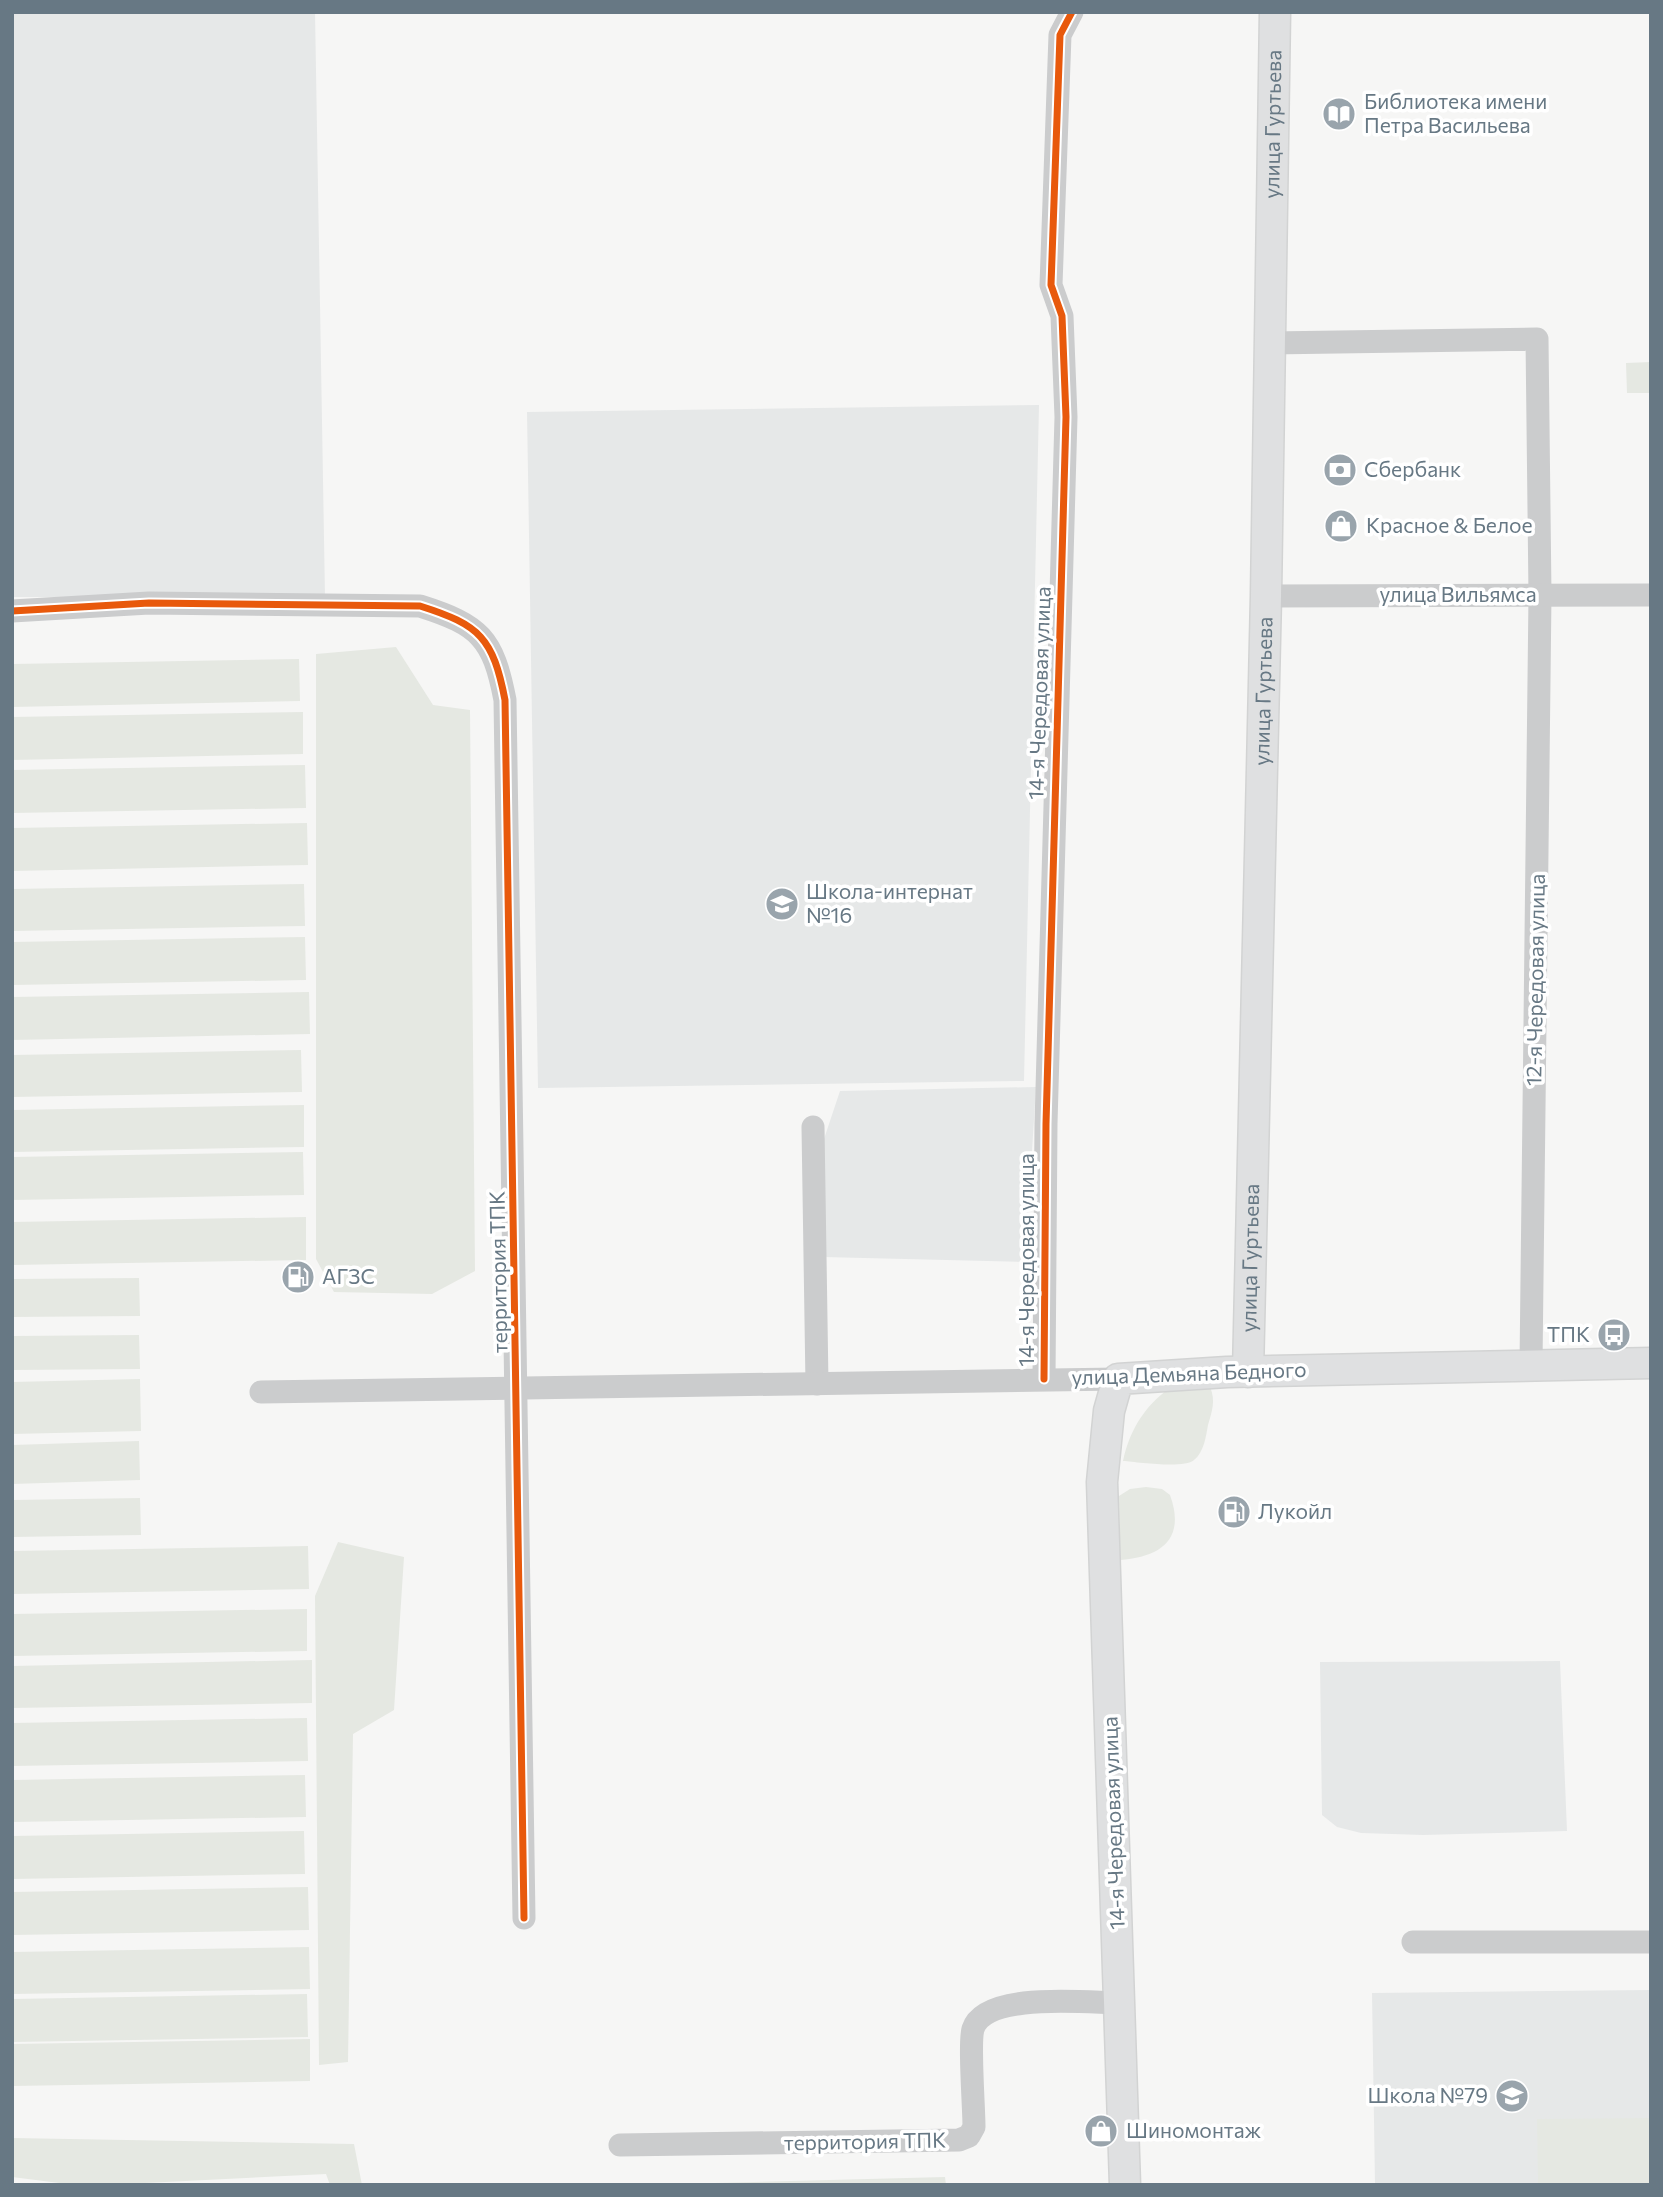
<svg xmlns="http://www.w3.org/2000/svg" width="1663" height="2197" font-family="Commissioner,sans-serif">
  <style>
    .built { fill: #e6e8e8 }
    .green { fill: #e5e8e2 }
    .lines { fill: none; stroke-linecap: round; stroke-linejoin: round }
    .major-casing { stroke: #d2d3d3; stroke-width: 33 }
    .minor { stroke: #cbcccd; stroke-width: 23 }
    .major { stroke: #dfe0e1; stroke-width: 30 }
    .cycleway-casing { stroke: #fff; stroke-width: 11 }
    .cycleway { stroke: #e8590c; stroke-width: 7 }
    .labels { text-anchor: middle; stroke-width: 7; stroke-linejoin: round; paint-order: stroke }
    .poi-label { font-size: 21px; fill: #677884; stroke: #fff; text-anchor: start }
    .street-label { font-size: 21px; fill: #677884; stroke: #fff }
  </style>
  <rect width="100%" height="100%" fill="#f6f6f5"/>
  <g class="built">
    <path d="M12,12H315L325,597H12Z"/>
    <path d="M1039,405L1024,1081L538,1088L527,412Z"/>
    <path d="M1036,1087L1025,1262L823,1257L821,1148L840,1091Z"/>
    <path d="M1560,1661L1567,1831L1423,1835L1361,1833L1337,1827L1322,1815L1320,1662Z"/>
    <path d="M1651,1990V2185H1375L1372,1993Z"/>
  </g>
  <g class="green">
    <path d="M1651,362V393H1627L1626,363Z"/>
    <path d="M396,647L433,705L470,710L475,1271L432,1294L334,1292L316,1259V654Z"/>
    <path d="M299,659L300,701L12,707V664Z"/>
    <path d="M303,712V754L12,760V717Z"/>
    <path d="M305,765L306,808L12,813V770Z"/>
    <path d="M307,823L308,865L12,871V828Z"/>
    <path d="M304,884L305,926L12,931V889Z"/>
    <path d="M305,937L306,980L12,985V942Z"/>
    <path d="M309,992L310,1034L12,1040V997Z"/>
    <path d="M301,1050L302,1092L12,1097V1055Z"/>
    <path d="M304,1105V1147L12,1152V1110Z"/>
    <path d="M303,1152L304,1195L12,1200V1157Z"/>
    <path d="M306,1217V1260L12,1265V1222Z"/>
    <path d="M139,1278L140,1316L12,1317V1279Z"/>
    <path d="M139,1335L140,1369L12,1370V1336Z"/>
    <path d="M140,1379L141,1431L12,1434V1382Z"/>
    <path d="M1176,1384L1210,1387C1216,1401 1212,1411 1208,1425C1206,1436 1204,1452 1194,1460C1184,1469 1137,1462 1123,1461C1130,1428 1147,1402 1176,1384Z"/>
    <path d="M139,1441L140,1480L12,1484V1445Z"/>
    <path d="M1146,1487L1162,1489L1170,1495C1186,1539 1161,1557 1120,1560L1119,1496L1130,1489Z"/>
    <path d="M140,1498L141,1535L12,1537V1500Z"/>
    <path d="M338,1542L404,1557L394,1710L353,1734L348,2062L319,2065L315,1596Z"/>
    <path d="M308,1546L309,1589L12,1594V1551Z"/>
    <path d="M307,1609V1651L12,1656V1614Z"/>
    <path d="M312,1660V1703L12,1708V1666Z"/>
    <path d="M307,1718L308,1761L12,1766V1723Z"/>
    <path d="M305,1775L306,1817L12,1822V1780Z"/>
    <path d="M304,1831L305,1874L12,1879V1836Z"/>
    <path d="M308,1887L309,1930L12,1935V1892Z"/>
    <path d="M309,1947L310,1989L12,1994V1952Z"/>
    <path d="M307,1994L308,2037L12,2042V1999Z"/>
    <path d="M310,2039V2081L12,2086V2044Z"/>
    <path d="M1651,2118V2185H1538L1537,2119Z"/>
    <path d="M12,2138L354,2144L362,2185H330L326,2174L105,2185H75L12,2177Z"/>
    <path d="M945,2177L946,2185H635Z"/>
  </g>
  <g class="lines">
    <defs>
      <g id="major">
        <path id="s1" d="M1248,1372L1266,596L1275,12"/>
        <path d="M1125,2185L1102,1482L1109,1411L1118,1379L1227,1372L1651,1363"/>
      </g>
    </defs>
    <use href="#major" class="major-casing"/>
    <g class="minor">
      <path d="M1270,343L1537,339L1540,595L1531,1365"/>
      <path d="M1266,596L1651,595"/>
      <path d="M12,611L149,603L420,606C480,625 493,638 505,700L524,1918"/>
      <path d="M813,1127L817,1384"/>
      <path d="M1044,1379L1046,1124L1066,417L1062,316L1051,285L1060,35L1072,12"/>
      <path d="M261,1392L1118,1379"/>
      <path d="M1413,1942H1651"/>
      <path d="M620,2145L959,2140L969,2136L974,2127C974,2108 969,2043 973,2029C985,1991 1088,2003 1121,2003"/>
    </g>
    <use href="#major" class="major"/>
    <defs>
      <g id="cycleway">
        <path d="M12,611L149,603L420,606C480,625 493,638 505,700L524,1918"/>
        <path d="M1044,1379L1046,1124L1066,417L1062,316L1051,285L1060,35L1072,12"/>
      </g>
    </defs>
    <use href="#cycleway" class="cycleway-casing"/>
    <use href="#cycleway" class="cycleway"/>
  </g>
  <defs>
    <symbol id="library-disc" viewBox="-11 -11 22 22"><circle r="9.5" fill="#99a4ac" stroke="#fff"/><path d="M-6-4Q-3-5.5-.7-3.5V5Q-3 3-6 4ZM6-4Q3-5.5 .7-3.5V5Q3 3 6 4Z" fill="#fff"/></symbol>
    <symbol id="bank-disc" viewBox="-11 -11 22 22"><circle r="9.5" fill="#99a4ac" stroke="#fff"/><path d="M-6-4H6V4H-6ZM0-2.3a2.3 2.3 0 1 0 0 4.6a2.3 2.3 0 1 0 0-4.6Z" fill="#fff"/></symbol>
    <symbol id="shop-disc" viewBox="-11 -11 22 22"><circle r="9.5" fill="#99a4ac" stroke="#fff"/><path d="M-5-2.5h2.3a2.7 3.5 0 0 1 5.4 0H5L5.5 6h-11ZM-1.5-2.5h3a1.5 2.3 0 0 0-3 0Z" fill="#fff"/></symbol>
    <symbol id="school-disc" viewBox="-11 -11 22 22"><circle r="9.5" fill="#99a4ac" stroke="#fff"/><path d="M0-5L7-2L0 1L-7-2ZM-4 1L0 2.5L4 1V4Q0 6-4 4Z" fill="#fff"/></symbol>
    <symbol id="fuel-disc" viewBox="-11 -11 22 22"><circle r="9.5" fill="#99a4ac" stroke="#fff"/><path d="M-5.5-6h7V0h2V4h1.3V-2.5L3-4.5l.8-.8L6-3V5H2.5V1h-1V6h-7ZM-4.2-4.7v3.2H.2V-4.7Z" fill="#fff"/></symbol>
    <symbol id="bus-disc" viewBox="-11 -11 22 22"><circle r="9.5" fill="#99a4ac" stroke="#fff"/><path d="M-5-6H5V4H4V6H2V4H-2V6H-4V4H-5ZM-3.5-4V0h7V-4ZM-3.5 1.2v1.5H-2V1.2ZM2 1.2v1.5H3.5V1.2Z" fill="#fff"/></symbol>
  </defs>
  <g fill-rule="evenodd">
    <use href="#library-disc" x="1320" y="95" width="38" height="38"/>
    <use href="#bank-disc" x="1321" y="451" width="38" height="38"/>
    <use href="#shop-disc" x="1322" y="507" width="38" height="38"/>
    <use href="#school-disc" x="763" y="885" width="38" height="38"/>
    <use href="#fuel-disc" x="279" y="1258" width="38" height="38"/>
    <use href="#bus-disc" x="1595" y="1316" width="38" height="38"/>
    <use href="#fuel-disc" x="1215" y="1493" width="38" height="38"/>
    <use href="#school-disc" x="1493" y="2077" width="38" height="38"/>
    <use href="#shop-disc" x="1082" y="2112" width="38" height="38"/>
  </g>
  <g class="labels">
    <g class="poi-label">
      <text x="1364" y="109">Библиотека имени<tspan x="1364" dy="24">Петра Васильева</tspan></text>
      <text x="1364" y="477">Сбербанк</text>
      <text x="1366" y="533">Красное &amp; Белое</text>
      <text x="806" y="899">Школа-интернат<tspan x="806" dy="24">№16</tspan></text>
      <text x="322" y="1284">АГЗС</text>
      <text x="1590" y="1342" text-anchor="end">ТПК</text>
      <text x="1258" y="1519">Лукойл</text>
      <text x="1488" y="2103" text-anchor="end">Школа №79</text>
      <text x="1126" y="2138">Шиномонтаж</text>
    </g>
    <g class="street-label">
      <text dy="7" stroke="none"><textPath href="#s1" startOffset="1248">улица Гуртьева</textPath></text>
      <text x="1458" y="602">улица Вильямса</text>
      <text dy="7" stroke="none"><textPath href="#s1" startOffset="681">улица Гуртьева</textPath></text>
      <text transform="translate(1040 693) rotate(-88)" y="7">14-я Чередовая улица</text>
      <text transform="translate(1536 980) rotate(-89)" y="7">12-я Чередовая улица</text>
      <text dy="7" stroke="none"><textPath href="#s1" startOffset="114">улица Гуртьева</textPath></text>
      <text transform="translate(1027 1260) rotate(-90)" y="7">14-я Чередовая улица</text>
      <text transform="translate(499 1272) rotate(-91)" y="7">территория ТПК</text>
      <text transform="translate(1189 1374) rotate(-2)" y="7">улица Демьяна Бедного</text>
      <text transform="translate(1114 1823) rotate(-92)" y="7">14-я Чередовая улица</text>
      <text transform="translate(865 2142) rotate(-1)" y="7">территория ТПК</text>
    </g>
  </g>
  <rect width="1663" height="2197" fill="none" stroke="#677884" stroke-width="28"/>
</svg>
